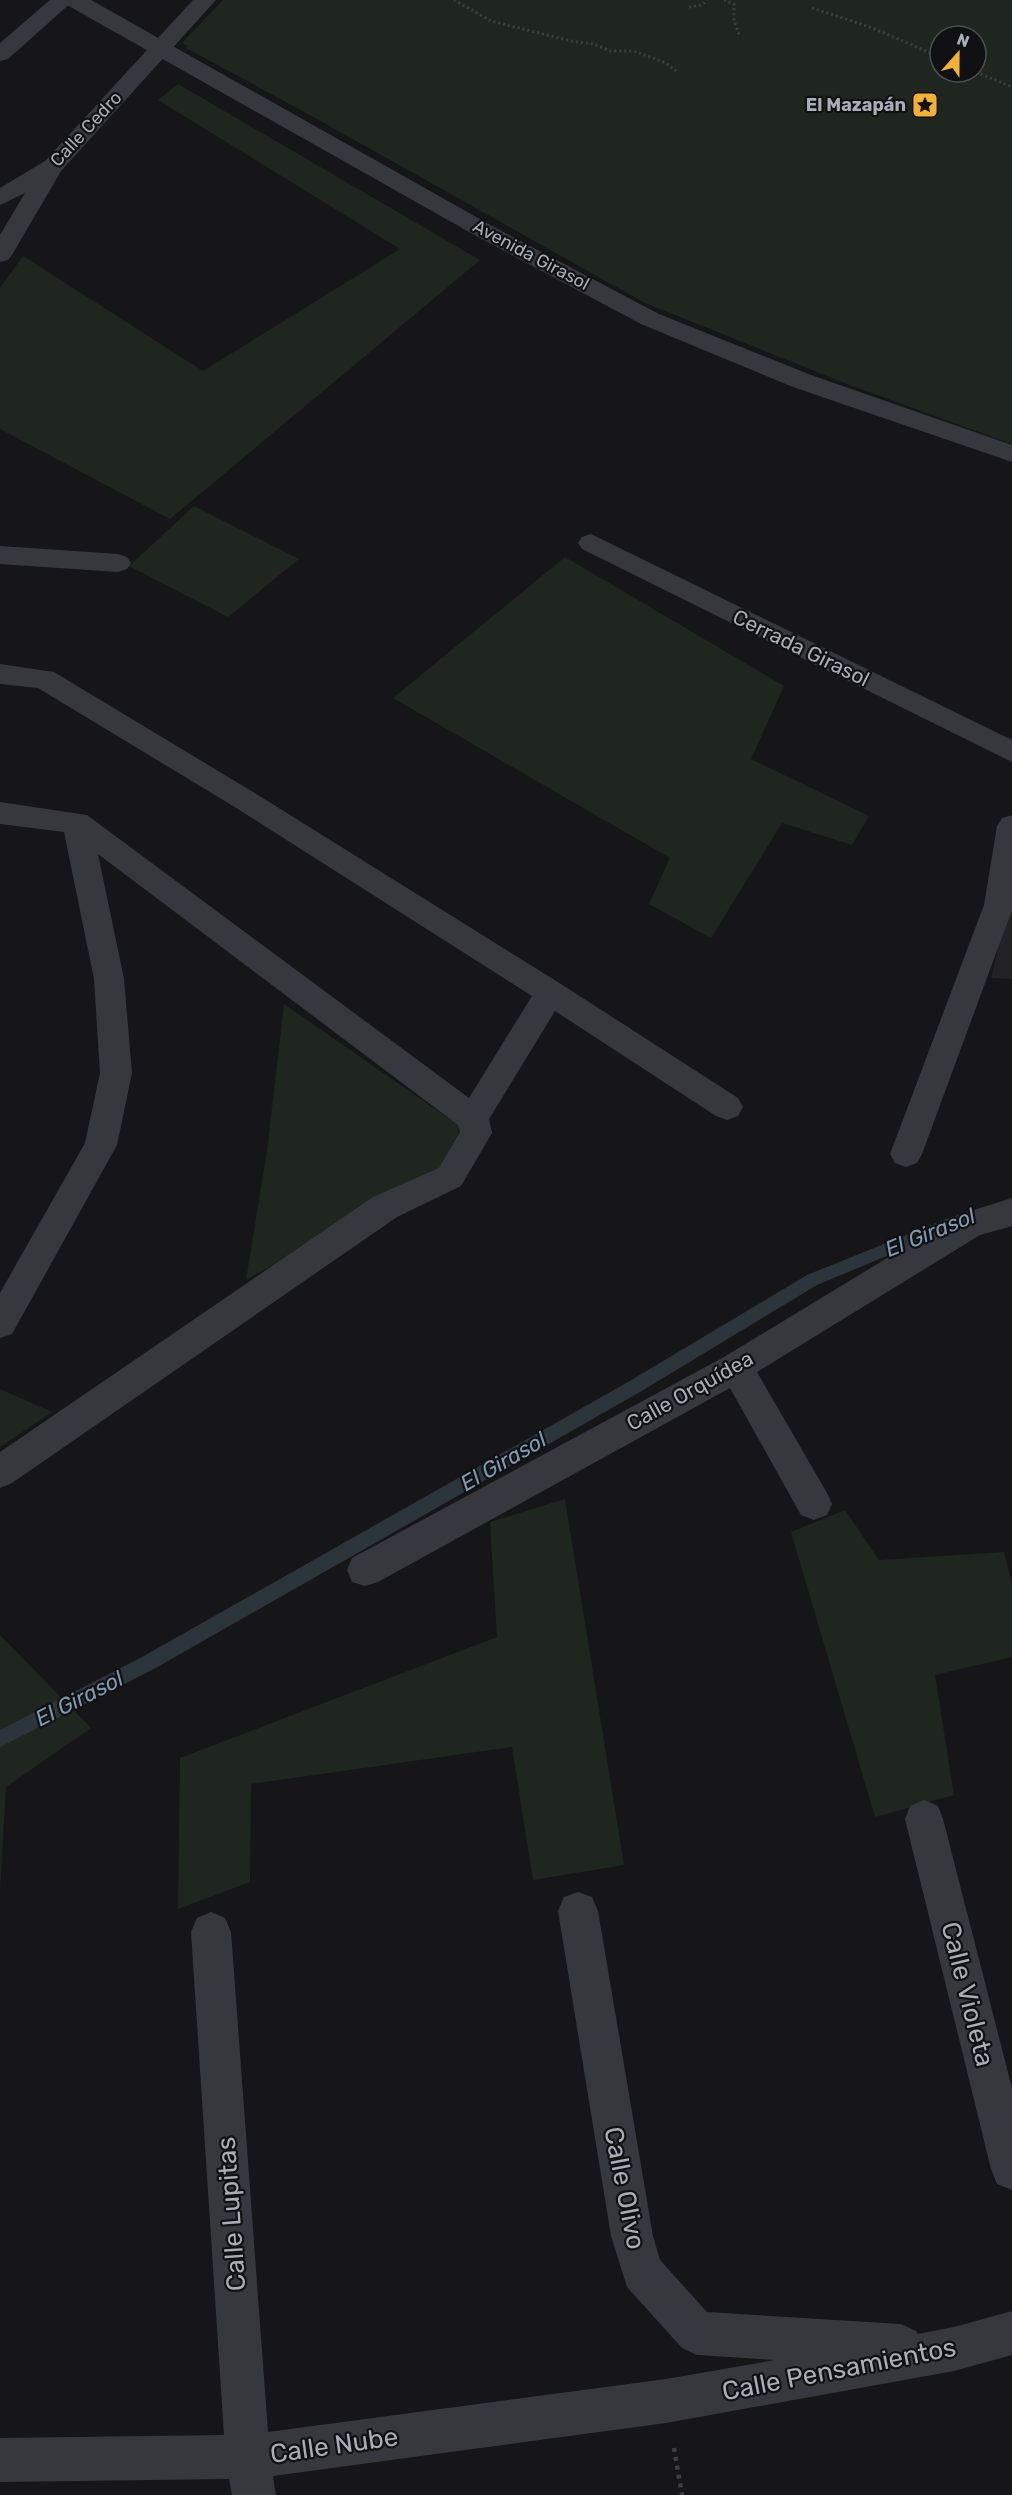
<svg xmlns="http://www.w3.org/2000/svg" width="1012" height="2495" font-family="Rubik,sans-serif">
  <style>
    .built { fill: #222225 }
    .green { fill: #1e261f; fill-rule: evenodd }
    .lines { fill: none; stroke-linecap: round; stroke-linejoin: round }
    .stream { fill: #2c353c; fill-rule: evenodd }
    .path-far1 { stroke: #3d3f44; stroke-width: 3; stroke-dasharray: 2 3; stroke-linecap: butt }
    .path { stroke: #3d3f44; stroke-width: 4.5; stroke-dasharray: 4 5; stroke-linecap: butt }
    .minor { fill: #37383d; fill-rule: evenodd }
    .tertiary { fill: #37383d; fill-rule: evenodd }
    .labels { text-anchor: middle; stroke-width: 4.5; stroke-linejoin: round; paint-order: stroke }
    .far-poi-label { font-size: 18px; font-weight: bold; fill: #a8adb8; stroke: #111113; text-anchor: end }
    .far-street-label { font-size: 18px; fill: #a8adb8; stroke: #111113 }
    .street-label { font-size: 21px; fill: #a8adb8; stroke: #111113 }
    .water-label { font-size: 22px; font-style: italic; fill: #7f9bb3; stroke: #111113 }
    .near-street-label { font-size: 26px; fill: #a8adb8; stroke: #111113 }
  </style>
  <rect width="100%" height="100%" fill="#161618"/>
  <path class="built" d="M1012,890V979L991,978Z"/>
  <g class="green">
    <path d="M223,0H1012V444L847,384L645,303L308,114L186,48L188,46L182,43ZM940,36H976V72H940Z"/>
    <path d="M178,84L480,260L170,519L0,429V288L23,256L203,371L400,249L158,100Z"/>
    <path d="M194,506L299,559L228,617L129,566Z"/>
    <path d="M565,557L784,686L751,759L869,816L852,845L782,823L711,938L649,904L670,858L393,698Z"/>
    <path d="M284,1004L461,1127L446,1170L246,1280L267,1151Z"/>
    <path d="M0,1389L52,1412L0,1447Z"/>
    <path d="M565,1499L624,1865L533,1880L512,1747L251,1784L250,1882L178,1909L180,1758L497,1637L490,1522Z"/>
    <path d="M845,1510L879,1560L1004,1552L1012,1585V1657L935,1675L954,1795L875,1817L791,1532Z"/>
    <path d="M0,1635L91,1728L6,1787L0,1890Z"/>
  </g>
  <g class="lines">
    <path class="stream" d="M951,1217L956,1219L958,1223L956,1227L817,1285L640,1392L154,1669L0,1747V1730L142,1657L628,1382L807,1275Z"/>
    <g class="path-far1">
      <path d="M454,0L491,21L571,41L594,44L610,51H634L666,63L676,71"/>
      <path d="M724,0L734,4V21L740,37"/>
      <path d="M689,7L702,5L707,0"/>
      <path d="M812,8L870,27L940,57"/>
      <path d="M976,72L1012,87"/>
    </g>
    <path class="path" d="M674,2448L682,2495"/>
    <g class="minor">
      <path d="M50,0H74L8,59L0,61V43Z"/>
      <path d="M193,0H216L61,171L12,255L8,260L0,262V235L25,193L0,205V188L45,161Z"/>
      <path d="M591,534L1012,740V762L582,549L578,543L582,537Z"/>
      <path d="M0,546L118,554L127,557L131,563L127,569L118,572L0,564Z"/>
      <path d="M0,664L54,672L258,795L561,984L738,1098L743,1107L738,1116L727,1120L716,1116L555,1011L489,1119L492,1133L461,1186L397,1217L12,1483L0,1488V1452L373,1197L439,1168L460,1132L458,1125L98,854L124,979L132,1073L117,1145L12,1334L0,1338V1293L85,1143L100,1073L94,979L64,832L0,824V802L87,815L469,1098L532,996L238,809L38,688L0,684Z"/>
      <path d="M1012,815V910L922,1154L917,1163L906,1167L895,1163L890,1154L984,905L997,826L1002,818Z"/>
      <path d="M1012,1198V1226L980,1235L757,1372L827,1493L832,1504L827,1515L814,1520L801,1515L730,1388L378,1582L365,1586L352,1582L347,1570L352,1558L724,1357L958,1215Z"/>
      <path d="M924,1800L938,1806L943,1819L1012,2088V2190L997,2184L991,2169L905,1819L910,1806Z"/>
      <path d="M578,1892L592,1897L598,1911L653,2236L660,2260L707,2312L901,2324L916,2331L918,2334L954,2327L1012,2311V2355L954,2371L666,2423L273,2476L276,2495H232L229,2479L0,2482V2438L224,2435L191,1932L197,1918L211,1912L225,1918L231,1932L268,2432L666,2379L775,2360L697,2355L682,2348L627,2287L611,2236L558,1911L564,1897Z"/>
    </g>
    <path class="tertiary" d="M64,0H91L494,227L659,314L811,375L1012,445V462L793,387L641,324L478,237L67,5Z"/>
  </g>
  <defs>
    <symbol id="sight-square" viewBox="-11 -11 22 22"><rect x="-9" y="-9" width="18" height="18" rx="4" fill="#f2b134" stroke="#111113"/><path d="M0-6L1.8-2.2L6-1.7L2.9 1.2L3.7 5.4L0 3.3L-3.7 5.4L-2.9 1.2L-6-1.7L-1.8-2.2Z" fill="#111"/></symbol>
  </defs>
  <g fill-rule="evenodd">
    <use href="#sight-square" x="910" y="90" width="30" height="30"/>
  </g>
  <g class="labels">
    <g class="far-poi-label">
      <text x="906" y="111">El Mazapán</text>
    </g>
    <g class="far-street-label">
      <text transform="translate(86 129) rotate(-47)" y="6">Calle Cedro</text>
      <text transform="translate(531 255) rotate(28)" y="6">Avenida Girasol</text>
    </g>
    <g class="street-label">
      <text transform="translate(801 648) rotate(26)" y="7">Cerrada Girasol</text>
      <text transform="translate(690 1391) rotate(-29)" y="7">Calle Orquídea</text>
    </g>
    <g class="water-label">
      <text transform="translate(930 1232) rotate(-22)" y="8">El Girasol</text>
      <text transform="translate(503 1461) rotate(-30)" y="8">El Girasol</text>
      <text transform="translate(79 1698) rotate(-27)" y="8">El Girasol</text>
    </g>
    <g class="near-street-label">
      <text transform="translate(968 1994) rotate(76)" y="9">Calle Violeta</text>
      <text transform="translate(625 2188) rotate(79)" y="9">Calle Olivo</text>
      <text transform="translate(231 2214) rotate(-94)" y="9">Calle Lupitas</text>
      <text transform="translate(839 2369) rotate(-11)" y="9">Calle Pensamientos</text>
      <text transform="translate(334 2445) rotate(-8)" y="9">Calle Nube</text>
    </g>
  </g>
  <g transform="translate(958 54) rotate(21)"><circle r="28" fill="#111113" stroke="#4d4f55" stroke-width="1.5"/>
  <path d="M0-4.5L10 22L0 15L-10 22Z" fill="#f2b134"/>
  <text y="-9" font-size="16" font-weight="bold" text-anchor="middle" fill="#a8adb8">N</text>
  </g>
</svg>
